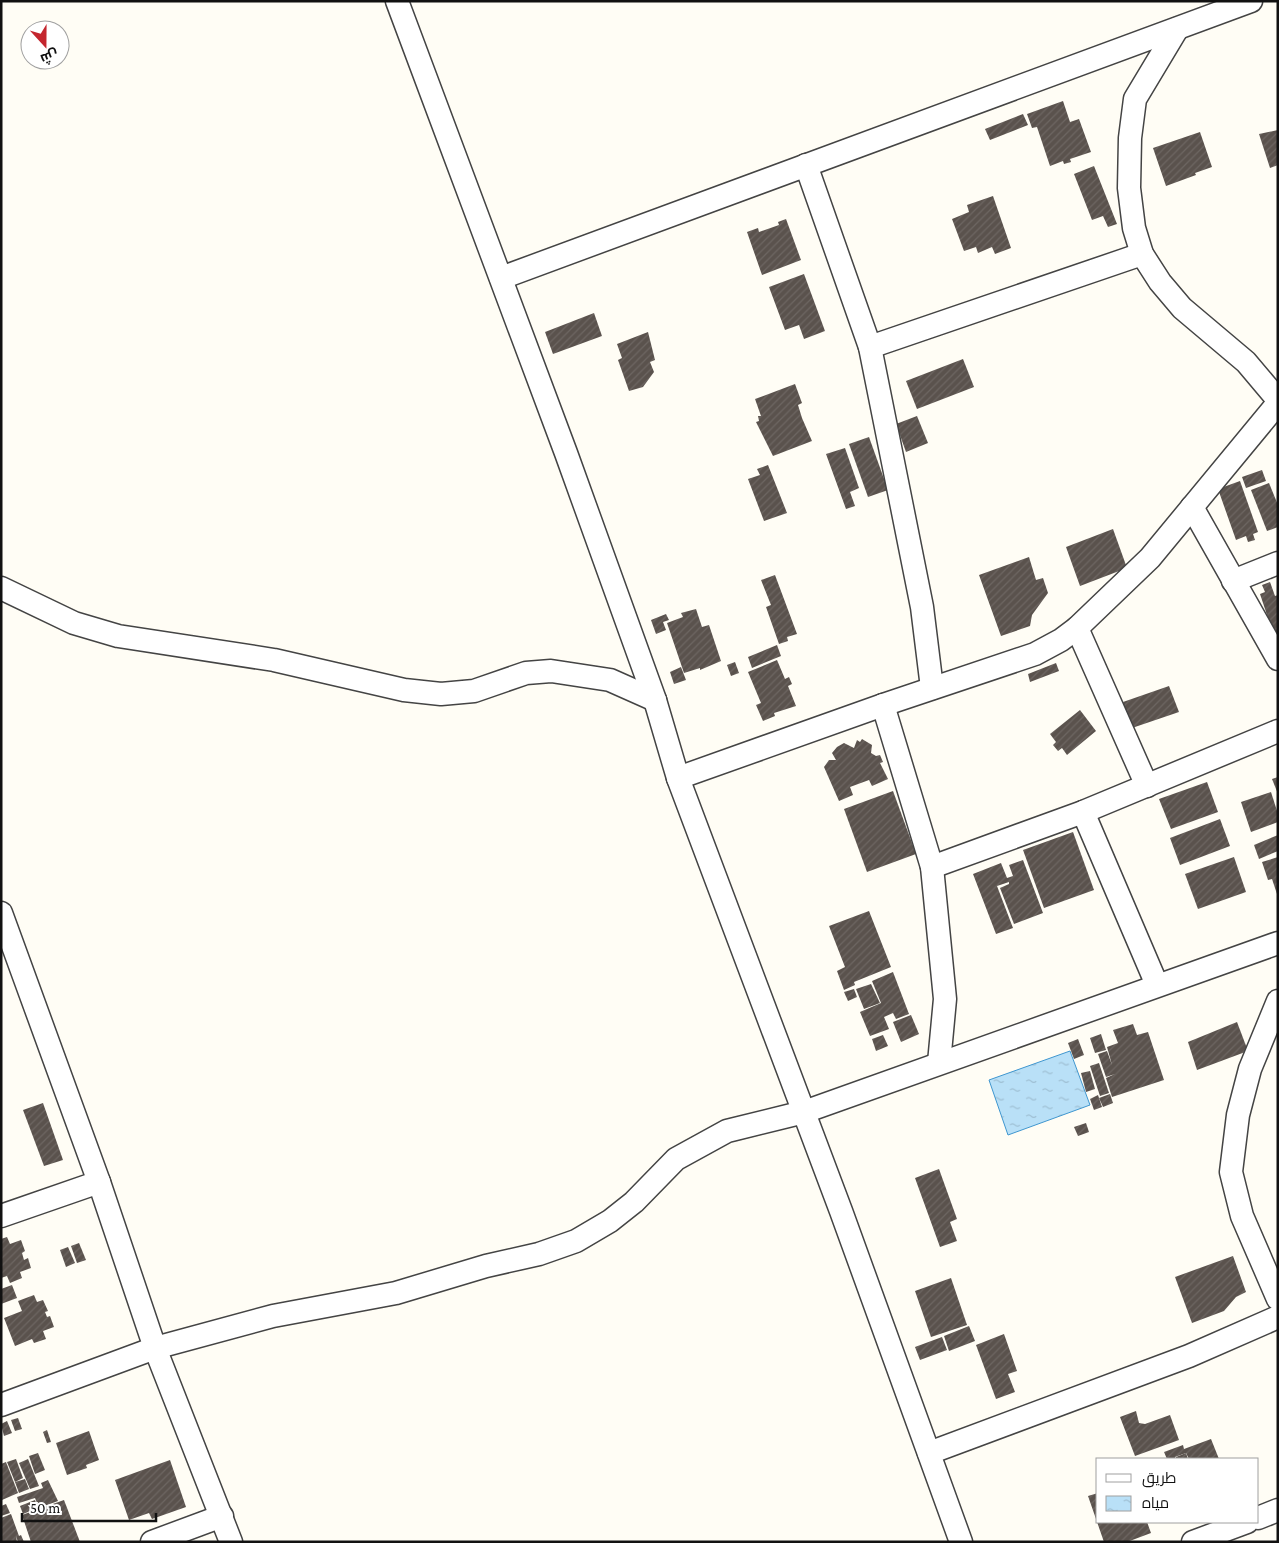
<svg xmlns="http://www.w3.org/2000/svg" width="1279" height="1543" font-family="'Crimson Pro',Cairo,serif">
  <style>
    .water { fill: url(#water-ripples); stroke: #3f96cf }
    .building { fill: url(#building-hatch) }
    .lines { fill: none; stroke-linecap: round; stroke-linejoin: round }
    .minor-casing { stroke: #444; stroke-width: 25 }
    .minor { stroke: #fff; stroke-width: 22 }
  </style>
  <defs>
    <pattern id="water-ripples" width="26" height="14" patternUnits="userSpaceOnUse" patternTransform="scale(1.25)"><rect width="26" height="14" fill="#b9e0f7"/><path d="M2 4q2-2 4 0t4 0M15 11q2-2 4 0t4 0" fill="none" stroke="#9ebfd3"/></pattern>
    <pattern id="building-hatch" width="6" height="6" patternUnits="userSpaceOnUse" patternTransform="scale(1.25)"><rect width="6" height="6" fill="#5a524d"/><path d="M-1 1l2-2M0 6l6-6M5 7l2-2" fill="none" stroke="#6d6662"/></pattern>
  </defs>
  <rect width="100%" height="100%" fill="#fffdf5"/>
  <path class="water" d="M1070,1051L1090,1105L1008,1135L989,1080Z"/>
  <g class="building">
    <path d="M1063,101L1070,122L1079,119L1091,152L1070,159L1071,162L1064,164L1063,161L1050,166L1037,127L1032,128L1027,114Z"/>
    <path d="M1023,114L1028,125L990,140L985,129Z"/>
    <path d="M1278,130V165L1270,168L1259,134Z"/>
    <path d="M1200,132L1212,167L1195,173L1196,175L1166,186L1153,148Z"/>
    <path d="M1094,166L1117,224L1108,227L1103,216L1092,220L1074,174Z"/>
    <path d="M993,196L1011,248L995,254L992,247L978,253L976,247L964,251L952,219L969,212L967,205Z"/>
    <path d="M786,219L801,260L762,275L747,232L758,228L759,232L779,225L778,222Z"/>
    <path d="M804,274L825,331L804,339L799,325L785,330L769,287Z"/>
    <path d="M594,313L602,336L553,354L545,332Z"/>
    <path d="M648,332L655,360L650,362L654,372L643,387L629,391L618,360L622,358L617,344Z"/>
    <path d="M963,359L974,387L917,409L906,381Z"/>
    <path d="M795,384L802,403L798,405L802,418L812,441L773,456L756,422L759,421L758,416H761L755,399Z"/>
    <path d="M917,416L928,443L906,452L896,424Z"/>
    <path d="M869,437L888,490L868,497L849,444Z"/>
    <path d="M845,448L859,488L850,492L855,506L846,509L826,454Z"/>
    <path d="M768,465L787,513L764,521L748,479L760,475L757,469Z"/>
    <path d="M1262,470L1266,481L1246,488L1242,477Z"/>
    <path d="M1240,481L1258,532L1253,534L1255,540L1248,542L1246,536L1236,540L1218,489Z"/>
    <path d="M1269,483L1278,505V527L1267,531L1251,490Z"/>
    <path d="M1113,529L1127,568L1080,586L1066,547Z"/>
    <path d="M1029,557L1036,580L1043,578L1048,593L1032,615L1030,626L1001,636L979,575Z"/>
    <path d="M775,575L797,634L787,637L788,641L779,644L766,607L771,605L761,580Z"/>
    <path d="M1270,582L1275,596L1278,595L1277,645L1260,594L1265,592L1262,585Z"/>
    <path d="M696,609L702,627L709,625L721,661L700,670V668L684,673L667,623L683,617L681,613Z"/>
    <path d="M666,614L669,620L663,622L666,630L656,634L651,620Z"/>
    <path d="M777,645L781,656L752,668L748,657Z"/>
    <path d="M777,660L785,679L789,677L792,684L788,686L796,706L774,713L775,716L763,721L756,705L761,703L748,672Z"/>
    <path d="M735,662L739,673L731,676L727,665Z"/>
    <path d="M1056,663L1059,671L1030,682L1028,674Z"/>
    <path d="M681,667L686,680L674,684L670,672Z"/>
    <path d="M1169,686L1179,712L1132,728L1123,702Z"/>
    <path d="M1080,710L1096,731L1067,755L1062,748L1058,751L1053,745L1056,742L1050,734Z"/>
    <path d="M862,739L872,745L871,753L876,756L880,755L883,762L880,763L888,779L872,786L869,780L850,787L853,795L839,801L824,767L829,760H836L832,753L837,747L844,743L854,748L857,740L860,742Z"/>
    <path d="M1278,777V794L1272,779Z"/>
    <path d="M1207,782L1218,812L1171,829L1159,799Z"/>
    <path d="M893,791L916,854L867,872L844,809Z"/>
    <path d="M1271,792L1278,814V822L1251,832L1241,802Z"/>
    <path d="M1220,819L1230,846L1180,865L1170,838Z"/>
    <path d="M1073,832L1094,890L1044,908L1023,850Z"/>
    <path d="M1278,835V851L1259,859L1254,845Z"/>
    <path d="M1234,857L1246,892L1198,909L1185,874Z"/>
    <path d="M1278,857V894H1277L1272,879L1268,880L1262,862Z"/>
    <path d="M1023,860L1043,913L1014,924L1000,888L1009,884V882L997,886L1013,928L996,934L973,874L1001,863L1007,878L1013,876L1009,865Z"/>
    <path d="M869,911L891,967L854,982L855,985L844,990L837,971L845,967L829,926Z"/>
    <path d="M893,972L909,1014L896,1019L893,1013L884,1017L889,1029L870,1036L860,1012L881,1003L872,981Z"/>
    <path d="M871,984L880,1003L864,1009L856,989Z"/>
    <path d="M854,989L857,997L848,1001L844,992Z"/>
    <path d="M911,1015L919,1034L901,1042L893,1022Z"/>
    <path d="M1237,1022L1248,1051L1197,1070L1188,1042Z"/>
    <path d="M1133,1024L1137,1035L1148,1032L1164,1080L1112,1097L1106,1078L1115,1074L1106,1077L1098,1054L1107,1051L1112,1065L1107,1047L1118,1043L1113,1030Z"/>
    <path d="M1101,1034L1106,1050L1095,1053L1090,1038Z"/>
    <path d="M883,1035L888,1046L876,1051L872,1039Z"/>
    <path d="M1078,1039L1084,1055L1074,1059L1068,1043Z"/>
    <path d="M1099,1063L1109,1093L1100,1096L1090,1066Z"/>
    <path d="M1090,1071L1095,1089L1086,1092L1081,1073Z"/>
    <path d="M1110,1094L1113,1103L1103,1107L1099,1098Z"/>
    <path d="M1098,1095L1102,1107L1094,1110L1090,1099Z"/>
    <path d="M43,1103L63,1160L44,1166L23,1110Z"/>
    <path d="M1086,1123L1089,1132L1078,1136L1074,1127Z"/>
    <path d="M939,1169L957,1219L950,1222L957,1241L940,1247L915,1178Z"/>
    <path d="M7,1237L10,1244L21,1240L25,1251L22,1253L24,1260L28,1258L31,1268L20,1272L22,1278L10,1283L7,1276L1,1278V1239Z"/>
    <path d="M79,1243L86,1260L77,1263L71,1246Z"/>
    <path d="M68,1247L75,1263L66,1267L60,1250Z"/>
    <path d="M1233,1256L1246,1292L1236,1297L1224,1311L1192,1323L1175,1277Z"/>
    <path d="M951,1278L967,1325L931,1337L915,1291Z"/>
    <path d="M12,1285L17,1298L1,1304V1289Z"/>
    <path d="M34,1295L37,1302L43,1300L48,1311L45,1312L47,1317L50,1316L54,1327L43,1331L46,1339L34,1343L32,1339L15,1346L4,1318L22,1311L18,1301Z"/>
    <path d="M969,1326L975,1341L949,1351L944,1336Z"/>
    <path d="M1004,1334L1017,1371L1008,1374L1015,1392L996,1399L976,1345Z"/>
    <path d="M942,1337L947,1350L920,1360L915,1347Z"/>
    <path d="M1136,1411L1139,1423L1145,1424L1170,1415L1179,1440L1135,1456L1120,1417Z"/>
    <path d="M18,1418L22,1429L15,1431L11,1420Z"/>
    <path d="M7,1421L12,1433L4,1436L1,1424Z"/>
    <path d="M47,1430L51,1442L47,1443L43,1432Z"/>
    <path d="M89,1431L99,1460L86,1465L87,1468L67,1475L56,1443Z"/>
    <path d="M1211,1439L1219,1459H1189L1186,1453L1175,1457L1176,1459H1167L1164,1452L1183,1445L1184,1449Z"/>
    <path d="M38,1453L45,1470L35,1474L29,1456Z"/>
    <path d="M1186,1453L1188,1459H1176V1457Z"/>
    <path d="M16,1459L23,1478L15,1482L7,1462Z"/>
    <path d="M28,1459L39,1486L30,1489L19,1463Z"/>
    <path d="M170,1460L186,1507L152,1519L149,1513L129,1520L115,1480Z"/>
    <path d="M6,1462L18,1493L2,1500L1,1464Z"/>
    <path d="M25,1479L29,1489L19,1493L15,1482Z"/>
    <path d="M48,1480L58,1501L39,1508L35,1498L19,1503L17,1497L43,1488L41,1483Z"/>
    <path d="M1098,1493V1522H1147L1151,1533L1127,1542H1104L1088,1496Z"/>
    <path d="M35,1500L38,1508L23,1514L20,1506Z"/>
    <path d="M64,1500L80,1542H31L22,1515Z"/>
    <path d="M6,1504L10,1513L1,1516V1506Z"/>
    <path d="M11,1514L19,1536L21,1535L24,1542H18L16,1536L17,1542H1V1518Z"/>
  </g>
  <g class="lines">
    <defs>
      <g id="minor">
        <path d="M397,1L566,453L655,700L678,778L841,1211L961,1542"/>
        <path d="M1177,29L1135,99L1130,138L1129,188L1134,228L1142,254L1160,282L1182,308L1246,362L1278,400"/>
        <path d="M806,165L870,347L922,607L932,688"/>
        <path d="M501,278L1251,1"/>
        <path d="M870,347L1142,254"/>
        <path d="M1192,507L1278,659"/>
        <path d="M1233,581L1278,563"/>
        <path d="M1,588L74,623L118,636L274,660L404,690L441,694L474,691L526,673L551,671L610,680L655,700"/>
        <path d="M1077,628L1147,786"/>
        <path d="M883,705L932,867L945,999L939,1063"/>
        <path d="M678,778L883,705L1035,654L1061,640L1077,628L1150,558L1278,403"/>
        <path d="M1083,812L1157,985"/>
        <path d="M932,867L1083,812L1278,731"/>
        <path d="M1,913L99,1182L155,1348L231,1542"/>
        <path d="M1278,1001L1250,1069L1238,1115L1231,1172L1242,1216L1278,1299"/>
        <path d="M1,1216L99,1182"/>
        <path d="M1,1405L155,1348L273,1316L396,1293L486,1266L539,1254L576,1241L610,1221L634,1202L676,1159L727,1131L804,1112L1278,943"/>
        <path d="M929,1453L1189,1356L1278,1317"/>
        <path d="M1258,1518L1278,1510"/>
        <path d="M152,1542L222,1516"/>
        <path d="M1193,1542L1247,1522"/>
      </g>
    </defs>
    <use href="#minor" class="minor-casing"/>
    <use href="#minor" class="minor"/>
  </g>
  <rect width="1279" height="1543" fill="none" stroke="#111111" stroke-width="5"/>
  <rect x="1096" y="1458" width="162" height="65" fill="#ffffff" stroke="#a0a0a0"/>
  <rect x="1106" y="1474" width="25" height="8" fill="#ffffff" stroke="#a0a0a0"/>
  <text x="1142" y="1483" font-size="15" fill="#111111">طريق</text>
  <rect x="1106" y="1496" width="25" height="15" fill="url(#water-ripples)" stroke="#a0a0a0"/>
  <text x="1142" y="1508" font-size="15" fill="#111111">مياه</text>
  <g transform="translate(45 45) rotate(159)"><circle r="24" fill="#ffffff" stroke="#a0a0a0"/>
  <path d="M0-4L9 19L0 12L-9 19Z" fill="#c4262e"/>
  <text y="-8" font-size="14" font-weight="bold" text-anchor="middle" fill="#111111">ش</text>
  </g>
  <path d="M22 1513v8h134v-8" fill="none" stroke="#111111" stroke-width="2.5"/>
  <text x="30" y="1513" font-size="15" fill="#111111" stroke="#ffffff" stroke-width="4" paint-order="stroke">50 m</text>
</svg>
